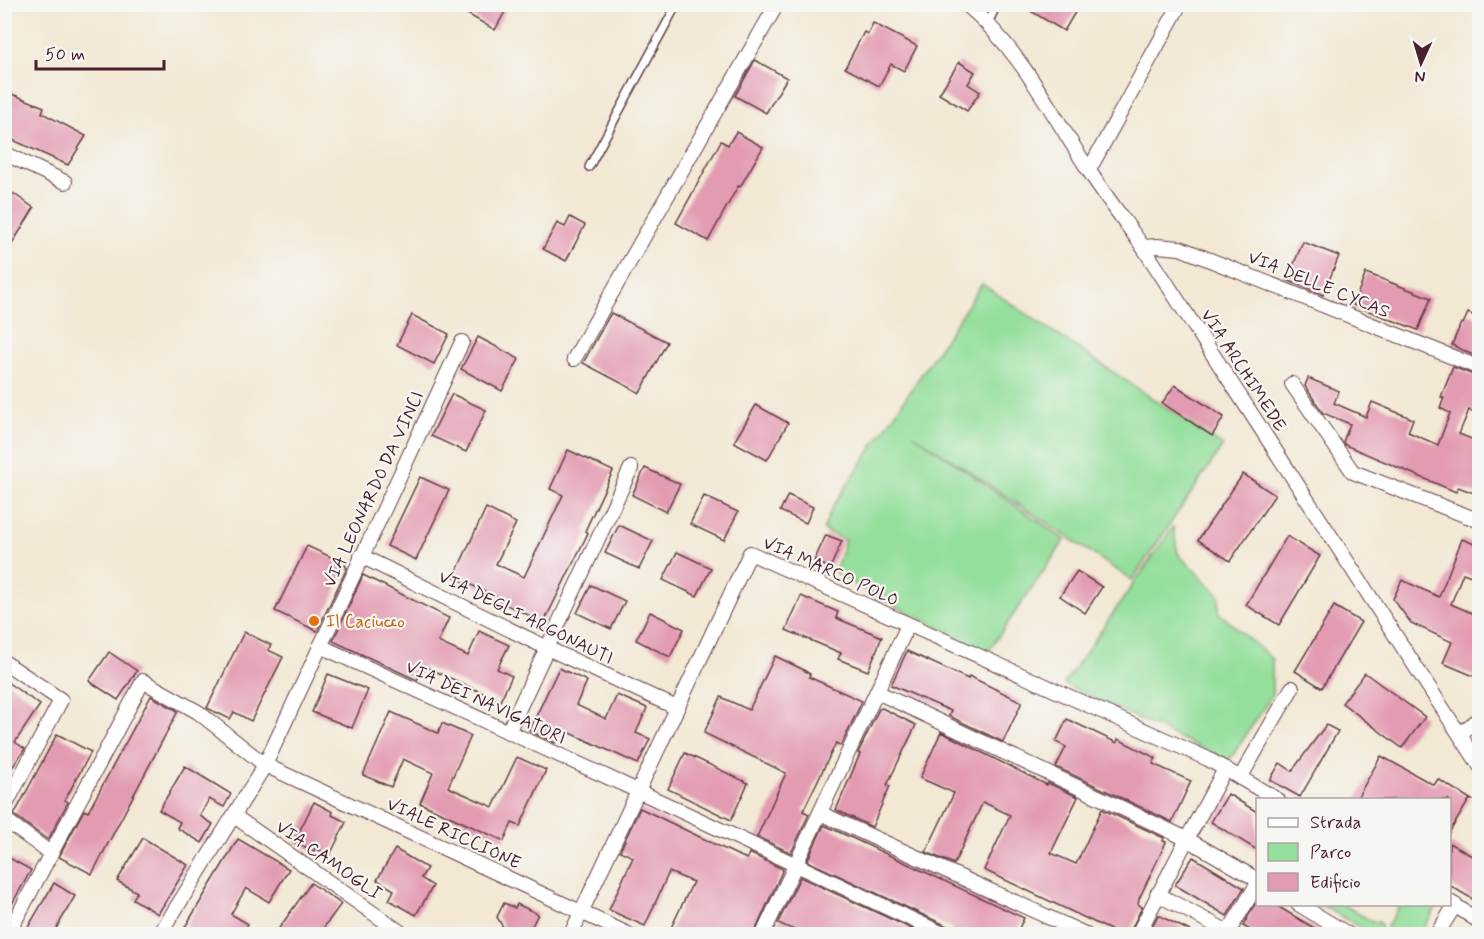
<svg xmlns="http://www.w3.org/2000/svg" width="1484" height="939" font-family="Mynerve,sans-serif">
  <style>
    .green { fill: #94df9c; stroke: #6f7f64; stroke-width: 1.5 }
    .building { fill: #e39bb2 }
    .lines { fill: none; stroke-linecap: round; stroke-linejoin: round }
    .lane-casing { stroke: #633d44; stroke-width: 10 }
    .street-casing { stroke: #633d44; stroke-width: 16 }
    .lane { stroke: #fff; stroke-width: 7 }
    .street { stroke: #fff; stroke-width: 14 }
    .food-dot { fill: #e8710a; stroke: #f6f6f2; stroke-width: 2 }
    .labels { text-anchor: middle; stroke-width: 4.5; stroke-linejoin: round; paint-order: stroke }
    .street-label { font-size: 18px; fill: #4a1f2b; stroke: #f6f6f2 }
    .food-label { font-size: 18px; fill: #c56008; stroke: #f6f6f2; text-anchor: start }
  </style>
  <rect width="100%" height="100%" fill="#f6f6f2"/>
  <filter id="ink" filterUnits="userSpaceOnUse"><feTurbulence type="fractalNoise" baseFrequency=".0167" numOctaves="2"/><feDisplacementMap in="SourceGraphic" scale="12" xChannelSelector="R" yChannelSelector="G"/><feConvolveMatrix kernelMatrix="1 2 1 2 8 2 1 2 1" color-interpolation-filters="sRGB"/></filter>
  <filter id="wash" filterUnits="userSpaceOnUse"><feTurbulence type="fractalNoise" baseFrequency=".008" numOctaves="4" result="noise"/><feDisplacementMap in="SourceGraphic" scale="24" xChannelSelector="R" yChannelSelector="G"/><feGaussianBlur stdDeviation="1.35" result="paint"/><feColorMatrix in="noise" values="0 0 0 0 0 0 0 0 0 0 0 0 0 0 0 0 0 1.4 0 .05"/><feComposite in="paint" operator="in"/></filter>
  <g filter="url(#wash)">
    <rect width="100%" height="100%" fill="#f2e8d4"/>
    <g class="green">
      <path d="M982,284L1223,446L1132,580L913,434L1065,540L987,653L859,587L835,572L845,540L823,530L833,506Z"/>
      <path d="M1173,527L1178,554L1219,595V613L1272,659V695L1229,761L1064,684Z"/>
      <path d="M1435,904L1437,906L1420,934H1387L1386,928L1400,905Z"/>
      <path d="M1322,905H1344L1372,922L1380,921L1383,934H1371Z"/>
    </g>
    <g id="blocks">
      <g class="building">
        <path d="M450,4H509L495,30Z"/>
        <path d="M1019,4H1080L1064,31Z"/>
        <path d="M873,23L917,46L904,71L891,64L879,86L845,68L864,32L868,34Z"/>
        <path d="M755,60L787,78L766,113L735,96Z"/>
        <path d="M959,62L975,72L968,84L980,92L967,111L939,94Z"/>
        <path d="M12,94L44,107L42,113L86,136L68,165L4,136V111Z"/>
        <path d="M736,132L763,147L740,187L738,186L708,241L676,223L721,141L728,145Z"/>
        <path d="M4,187L34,208L4,257Z"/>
        <path d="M570,217L585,225L566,261L543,249L557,223L565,227Z"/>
        <path d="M1303,242L1339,256L1323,295L1287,280Z"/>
        <path d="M1366,273L1431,298L1418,330L1353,305Z"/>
        <path d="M611,313L667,342L640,393L583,363Z"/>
        <path d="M1468,313L1479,318V358L1452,345L1461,323L1463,324Z"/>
        <path d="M412,315L449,334L434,364L397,345Z"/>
        <path d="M478,337L519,359L502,391L461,369Z"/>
        <path d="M1453,367L1479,377V414L1469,410L1459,434L1479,442V495L1458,487L1456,492L1345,445L1343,442L1350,424L1323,413L1305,386L1308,378L1339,391L1334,403L1366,417L1372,402L1413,419L1408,432L1438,445L1450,413L1440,408L1444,398L1441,397Z"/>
        <path d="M1175,385L1224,417L1212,436L1162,403Z"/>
        <path d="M452,394L486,410L466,452L431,436Z"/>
        <path d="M756,405L788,423L767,460L734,442Z"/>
        <path d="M568,450L613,471L585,531L588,533L544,622L500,602L501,599L454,577L486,508L516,523L496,564L524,577L563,495L550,489Z"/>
        <path d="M645,468L680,484L666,512L632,495Z"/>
        <path d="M1243,474L1275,495L1230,561L1198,540Z"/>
        <path d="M420,477L449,490L416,560L387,546Z"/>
        <path d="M788,495L813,507L806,523L780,511Z"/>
        <path d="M704,496L738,512L724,540L690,524Z"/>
        <path d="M619,525L653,541L639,569L605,553Z"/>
        <path d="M826,535L842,541L830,568L814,561Z"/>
        <path d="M1287,536L1320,556L1279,625L1246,605Z"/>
        <path d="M1462,539L1479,546V579L1463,573L1451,604L1479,616V669L1476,677L1443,663L1452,642L1411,623L1393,599L1402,580L1439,597Z"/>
        <path d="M307,546L346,564L345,566L347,568L317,631L275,611Z"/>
        <path d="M677,552L711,568L697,596L663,580Z"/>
        <path d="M1077,571L1102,587L1085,613L1060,596Z"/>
        <path d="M363,575L449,618L438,642L468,656L479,631L509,645L497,669L512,676L500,701L424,666L417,680L333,641Z"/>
        <path d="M591,585L625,601L611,629L577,613Z"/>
        <path d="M801,596L838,612L836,618L882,637L868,671L838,659L841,653L786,630Z"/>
        <path d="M1334,606L1361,622L1322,688L1295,671Z"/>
        <path d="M650,612L684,629L670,657L636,640Z"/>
        <path d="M244,632L271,645L268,650L283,657L251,721L234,712L230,719L207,708Z"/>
        <path d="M907,651L968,679L969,676L1022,702L1003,742L949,716L951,711L891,685Z"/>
        <path d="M109,652L137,671L118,700L89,681Z"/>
        <path d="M775,656L802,669L810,674L809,677L862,701L841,746L836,743L803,811L809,814L791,853L757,837L786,773L704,733L721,697L749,710Z"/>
        <path d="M559,668L587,681L576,705L606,719L617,695L647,708L636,733L650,739L638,764L562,729L555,743L529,731Z"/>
        <path d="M1365,673L1425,717L1402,748L1342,703Z"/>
        <path d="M328,674L368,690L352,728L312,712Z"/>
        <path d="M4,680L40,705L15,742L25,749L4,779Z"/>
        <path d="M151,696L178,711L92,874L59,857L84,810L88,812Z"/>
        <path d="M882,708L916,725L887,785L890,786L872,827L836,810L860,754L858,753L879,709Z"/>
        <path d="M391,712L438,733L442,723L471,736L448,787L493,807L517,757L546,770L520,826L512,823L504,841L420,803L433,773L403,759L391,787L363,775Z"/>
        <path d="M1067,719L1117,743L1118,739L1156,758L1153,764L1191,781L1172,822L1056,767L1066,747L1056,742Z"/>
        <path d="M1326,725L1338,731L1300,797L1270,780L1280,763L1292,771Z"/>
        <path d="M941,732L1047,785L1048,783L1078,797L1051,853L1076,864L1102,809L1164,838L1163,841L1166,842L1139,899L1138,904L1142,907L1129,934H1119L984,870L1010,815L983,802L954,864L926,852L954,793L920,778Z"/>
        <path d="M57,734L91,752L65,800L68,802L48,840L14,815Z"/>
        <path d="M685,753L748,783L731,820L668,789Z"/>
        <path d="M1381,756L1434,785L1438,779L1472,800H1469L1449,833V800H1356Z"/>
        <path d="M185,766L231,794L224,807L209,799L200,816L213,824L202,843L177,828L180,822L159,810Z"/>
        <path d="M1228,794L1257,812V850L1211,822Z"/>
        <path d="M314,802L333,812L332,815L346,822L330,855L315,848L314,851L294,842Z"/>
        <path d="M640,808L735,854L747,859L749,853L783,869L754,934H668L693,882L669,872L645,926L609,910L633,857L620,851Z"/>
        <path d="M824,825L1024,918L1016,934H952L951,929L947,926L807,861Z"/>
        <path d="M143,838L188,865L158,914L133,899L137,892L117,881Z"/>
        <path d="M238,839L289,869L269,902L246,888L231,914L248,924L242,934H198L185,927Z"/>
        <path d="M1449,843L1479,860V903L1449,885Z"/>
        <path d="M395,849L427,868L421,878L433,886L416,915L389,900L394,890L377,880Z"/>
        <path d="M4,855L31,870L4,918Z"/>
        <path d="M1193,857L1244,888L1227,916L1175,885Z"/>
        <path d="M800,877L923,934H803L778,923Z"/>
        <path d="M54,883L75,896L53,934H24Z"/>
        <path d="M311,883L341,904L319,934H275Z"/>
        <path d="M504,903L515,908L517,904L538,914L528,934H507L497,917Z"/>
        <path d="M1255,904H1274L1324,934H1257L1243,926Z"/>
        <path d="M1158,915L1196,934H1148Z"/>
      </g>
    </g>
  </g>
  <g filter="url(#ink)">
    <use href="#blocks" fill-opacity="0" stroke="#633d44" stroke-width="1.5"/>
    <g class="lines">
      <defs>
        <g id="lane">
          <path d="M988,23L997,5"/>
          <path d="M589,167L677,4"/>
        </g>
        <g id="street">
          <path d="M966,4C1020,49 1050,111 1088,169C1105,196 1125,221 1143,247L1480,766"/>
          <path d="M4,153L65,182"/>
          <path d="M1089,170L1180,4"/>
          <path d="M1143,247L1157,246L1180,248L1480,368"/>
          <path d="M574,359L777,4"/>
          <path d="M1292,384L1353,472L1480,521"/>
          <path d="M361,556L547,648L677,708"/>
          <path d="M320,646L638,791L943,934"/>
          <path d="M4,662L61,700L4,808"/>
          <path d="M877,692L1187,839L1258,880"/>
          <path d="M508,732L631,468"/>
          <path d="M1460,734L1480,718"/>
          <path d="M1240,778L1292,688"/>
          <path d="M820,813L1085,934"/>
          <path d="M234,816L403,934"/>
          <path d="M4,819L50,853"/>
          <path d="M1157,894L1232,934"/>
          <path d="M1450,902L1480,922"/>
          <path d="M1298,904L1348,934"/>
          <path d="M8,934L143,681L198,712L265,765L628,934"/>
          <path d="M160,934L265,765L462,342"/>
          <path d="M571,934L750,553L1208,759L1278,800"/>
          <path d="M763,934L908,625"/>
          <path d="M1138,934L1187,839L1225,769"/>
          <path d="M1227,934L1258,883"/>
          <path d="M1437,934L1455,905"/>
        </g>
      </defs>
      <use href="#lane" class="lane-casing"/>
      <use href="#street" class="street-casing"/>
      <use href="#lane" class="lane"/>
      <use href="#street" class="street"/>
    </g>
  </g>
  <circle class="food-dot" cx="314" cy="621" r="6"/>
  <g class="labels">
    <g class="street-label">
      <text transform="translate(1319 284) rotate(22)" y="6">VIA DELLE CYCAS</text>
      <text transform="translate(1244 370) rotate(57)" y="6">VIA ARCHIMEDE</text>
      <text transform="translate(373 489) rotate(-65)" y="6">VIA LEONARDO DA VINCI</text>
      <text transform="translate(831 571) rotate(24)" y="6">VIA MARCO POLO</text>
      <text transform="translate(526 617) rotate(26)" y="6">VIA DEGLI ARGONAUTI</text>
      <text transform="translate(486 702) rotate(25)" y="6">VIA DEI NAVIGATORI</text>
      <text transform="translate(454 833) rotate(25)" y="6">VIALE RICCIONE</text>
      <text transform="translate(329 860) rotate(35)" y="6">VIA CAMOGLI</text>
    </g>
    <g class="food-label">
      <text x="326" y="627">Il Caciucco</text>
    </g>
  </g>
  <rect width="1484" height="939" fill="none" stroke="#f6f6f2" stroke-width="24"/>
  <rect x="1256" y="798" width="195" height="108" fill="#f6f6f2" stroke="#b1a0a2" stroke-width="1.5"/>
  <rect x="1268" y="818" width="30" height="9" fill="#ffffff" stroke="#b1a0a2" stroke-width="1.5"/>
  <text x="1310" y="828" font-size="18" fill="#4a1f2b">Strada</text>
  <rect x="1268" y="843" width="30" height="18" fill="#94df9c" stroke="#b1a0a2" stroke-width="1.5"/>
  <text x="1310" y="858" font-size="18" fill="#4a1f2b">Parco</text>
  <rect x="1268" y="873" width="30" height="18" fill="#e39bb2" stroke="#b1a0a2" stroke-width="1.5"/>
  <text x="1310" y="888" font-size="18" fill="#4a1f2b">Edificio</text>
  <g transform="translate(1421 63) rotate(184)" stroke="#f6f6f2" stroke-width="4.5" paint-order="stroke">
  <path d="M0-4.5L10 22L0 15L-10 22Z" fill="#4a1f2b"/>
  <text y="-9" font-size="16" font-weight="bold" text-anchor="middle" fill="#4a1f2b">N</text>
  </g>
  <path d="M36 60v9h128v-9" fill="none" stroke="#4a1f2b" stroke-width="3"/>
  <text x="45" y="60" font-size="18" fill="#4a1f2b" stroke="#f6f6f2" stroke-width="4.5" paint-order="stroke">50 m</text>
</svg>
